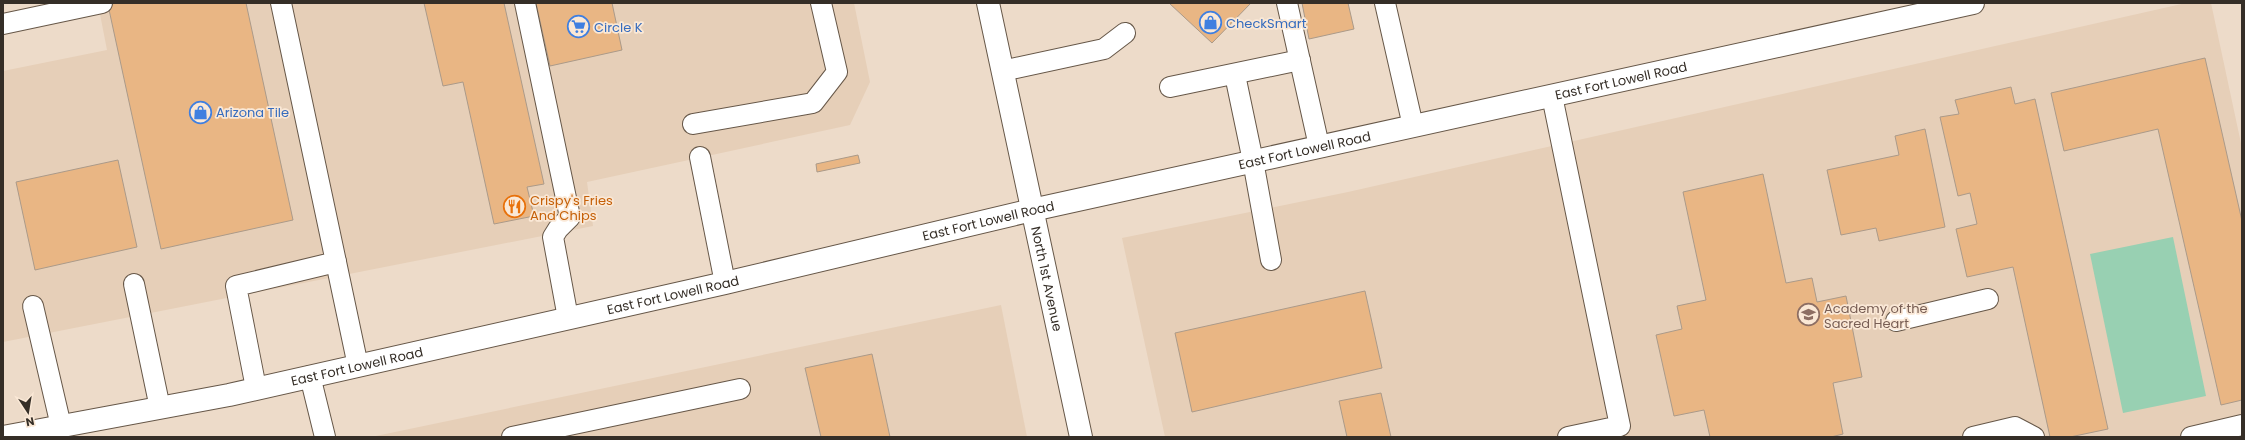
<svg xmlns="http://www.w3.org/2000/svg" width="2245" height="440" font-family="Poppins,sans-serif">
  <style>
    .built { fill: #e6cfb8 }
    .green { fill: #98d0b2 }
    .building { fill: #e9b684; stroke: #ab9a89 }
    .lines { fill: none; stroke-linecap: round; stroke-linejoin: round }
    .service-casing { stroke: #665748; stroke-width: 22 }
    .secondary-casing { stroke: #665748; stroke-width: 24 }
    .service { stroke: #fff; stroke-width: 20 }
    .secondary { stroke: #fff; stroke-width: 22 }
    .labels { text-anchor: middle; stroke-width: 3.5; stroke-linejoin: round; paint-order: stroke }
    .shop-label { font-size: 13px; fill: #366cbe; stroke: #fae8d6; text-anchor: start }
    .street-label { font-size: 13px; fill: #352e27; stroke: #fae8d6 }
    .food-label { font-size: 13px; fill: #c56008; stroke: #fae8d6; text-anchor: start }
    .education-label { font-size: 13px; fill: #785e54; stroke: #fae8d6; text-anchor: start }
  </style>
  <rect width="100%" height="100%" fill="#eddbc9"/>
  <g class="built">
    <path d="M103,3H854L870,82L850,125L587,182L593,226L3,342V71L107,50L99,9Z"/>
    <path d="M2186,3H2211L2242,148V437H1165L1122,238L1348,192Z"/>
    <path d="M1001,305L1027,437H371Z"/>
  </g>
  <path class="green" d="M2173,237L2206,396L2123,413L2090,254Z"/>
  <g class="building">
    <path d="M116,3H246L293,220L161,249L108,5Z"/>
    <path d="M424,3H504L544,184L527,187L534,216L494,224L463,82L443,86Z"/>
    <path d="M536,3H612L622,50L550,66Z"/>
    <path d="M1169,3H1251L1212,43Z"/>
    <path d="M1302,3H1348L1354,29L1309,39Z"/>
    <path d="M2205,58L2242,221V400L2221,405L2158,129L2064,151L2051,93Z"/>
    <path d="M2011,87L2015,104L2035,99L2108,429L2070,437H2050L2013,267L1967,277L1956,229L1977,224L1970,193L1958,196L1940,117L1959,114L1955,100Z"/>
    <path d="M1925,129L1945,227L1879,241L1876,228L1841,235L1827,170L1899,155L1895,136Z"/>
    <path d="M858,155L860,163L817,172L816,164Z"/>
    <path d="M118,160L137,247L35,270L16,182Z"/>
    <path d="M1763,174L1786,283L1812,278L1817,302L1846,296L1862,377L1833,383L1843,434L1831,437H1710L1704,410L1674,416L1656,335L1682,329L1677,306L1706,300L1683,192Z"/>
    <path d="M1365,291L1382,368L1192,412L1175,333Z"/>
    <path d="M872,354L890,437H821L805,368Z"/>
    <path d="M1381,393L1391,437H1347L1339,401Z"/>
  </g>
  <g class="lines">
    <defs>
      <g id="service">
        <path d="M525,3L570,217L558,229L553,237L568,318"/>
        <path d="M1287,3L1319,146"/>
        <path d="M1385,3L1413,126"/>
        <path d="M3,24L102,3"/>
        <path d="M1002,71L1104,49L1125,33"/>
        <path d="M1235,75L1253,161L1271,260"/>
        <path d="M1170,87L1300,60"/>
        <path d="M1552,96L1620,426L1568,437"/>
        <path d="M693,124L813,103L837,72L821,3"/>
        <path d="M700,157L725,283"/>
        <path d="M336,262L358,366"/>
        <path d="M134,284L160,408"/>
        <path d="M33,306L61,426"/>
        <path d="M1896,321L1988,299"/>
        <path d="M310,376L325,437"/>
        <path d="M256,388L236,286L336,262L281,3"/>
        <path d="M512,437L740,389"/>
        <path d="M1973,437L2015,427L2034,437"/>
        <path d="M2191,437L2242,425"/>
      </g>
      <g id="secondary">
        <path id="s1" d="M988,3L1081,437"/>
        <path id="s2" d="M3,437L229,395L725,283L1032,210L1973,3"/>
      </g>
    </defs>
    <use href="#service" class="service-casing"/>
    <use href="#secondary" class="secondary-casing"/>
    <use href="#service" class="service"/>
    <use href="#secondary" class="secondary"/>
  </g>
  <defs>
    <symbol id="shop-ring" viewBox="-11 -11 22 22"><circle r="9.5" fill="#fae8d6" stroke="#3f7fe0" stroke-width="1.5"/><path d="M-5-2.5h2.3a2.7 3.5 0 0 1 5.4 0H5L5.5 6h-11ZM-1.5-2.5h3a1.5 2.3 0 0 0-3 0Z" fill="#3f7fe0"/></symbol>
    <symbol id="supermarket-ring" viewBox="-11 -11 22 22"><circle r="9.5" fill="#fae8d6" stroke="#3f7fe0" stroke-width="1.5"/><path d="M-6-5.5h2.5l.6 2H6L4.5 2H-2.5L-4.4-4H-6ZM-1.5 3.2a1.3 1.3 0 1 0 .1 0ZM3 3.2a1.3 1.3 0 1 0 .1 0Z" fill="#3f7fe0"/></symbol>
    <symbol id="restaurant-ring" viewBox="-11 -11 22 22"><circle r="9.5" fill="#fae8d6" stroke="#e8710a" stroke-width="1.5"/><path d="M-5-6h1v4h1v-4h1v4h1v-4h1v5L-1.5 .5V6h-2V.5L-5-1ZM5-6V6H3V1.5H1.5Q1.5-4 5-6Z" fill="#e8710a"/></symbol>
    <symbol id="school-ring" viewBox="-11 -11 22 22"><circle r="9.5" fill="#fae8d6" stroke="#8d6e63" stroke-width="1.5"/><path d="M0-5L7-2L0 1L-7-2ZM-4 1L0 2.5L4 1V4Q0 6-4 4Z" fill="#8d6e63"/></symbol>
  </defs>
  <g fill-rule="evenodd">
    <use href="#shop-ring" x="1198" y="10" width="25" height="25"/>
    <use href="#supermarket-ring" x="566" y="14" width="25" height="25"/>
    <use href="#shop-ring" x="188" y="100" width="25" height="25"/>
    <use href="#restaurant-ring" x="502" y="194" width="25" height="25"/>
    <use href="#school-ring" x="1796" y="302" width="25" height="25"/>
  </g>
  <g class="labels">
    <g class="shop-label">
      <text x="1226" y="28">CheckSmart</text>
      <text x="594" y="32">Circle K</text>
      <text x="216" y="117">Arizona Tile</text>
    </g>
    <g class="street-label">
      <text dy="5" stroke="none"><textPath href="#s2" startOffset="1657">East Fort Lowell Road</textPath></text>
      <text dy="5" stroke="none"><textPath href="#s2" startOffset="1333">East Fort Lowell Road</textPath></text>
      <text dy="5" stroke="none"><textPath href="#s2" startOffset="1009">East Fort Lowell Road</textPath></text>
      <text dy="5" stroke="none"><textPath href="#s1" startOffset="282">North 1st Avenue</textPath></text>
      <text dy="5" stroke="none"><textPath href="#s2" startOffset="685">East Fort Lowell Road</textPath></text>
      <text dy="5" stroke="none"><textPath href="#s2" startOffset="361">East Fort Lowell Road</textPath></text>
    </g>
    <g class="food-label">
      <text x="530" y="205">Crispy's Fries<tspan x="530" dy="15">And Chips</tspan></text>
    </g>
    <g class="education-label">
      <text x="1824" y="313">Academy of the<tspan x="1824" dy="15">Sacred Heart</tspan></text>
    </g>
  </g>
  <rect width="2245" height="440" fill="none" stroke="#352e27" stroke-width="8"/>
  <g transform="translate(28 412) rotate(168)" stroke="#fae8d6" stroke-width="3" paint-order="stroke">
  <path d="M0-3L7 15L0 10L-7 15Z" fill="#352e27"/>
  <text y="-6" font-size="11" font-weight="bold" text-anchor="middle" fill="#352e27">N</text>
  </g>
</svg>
